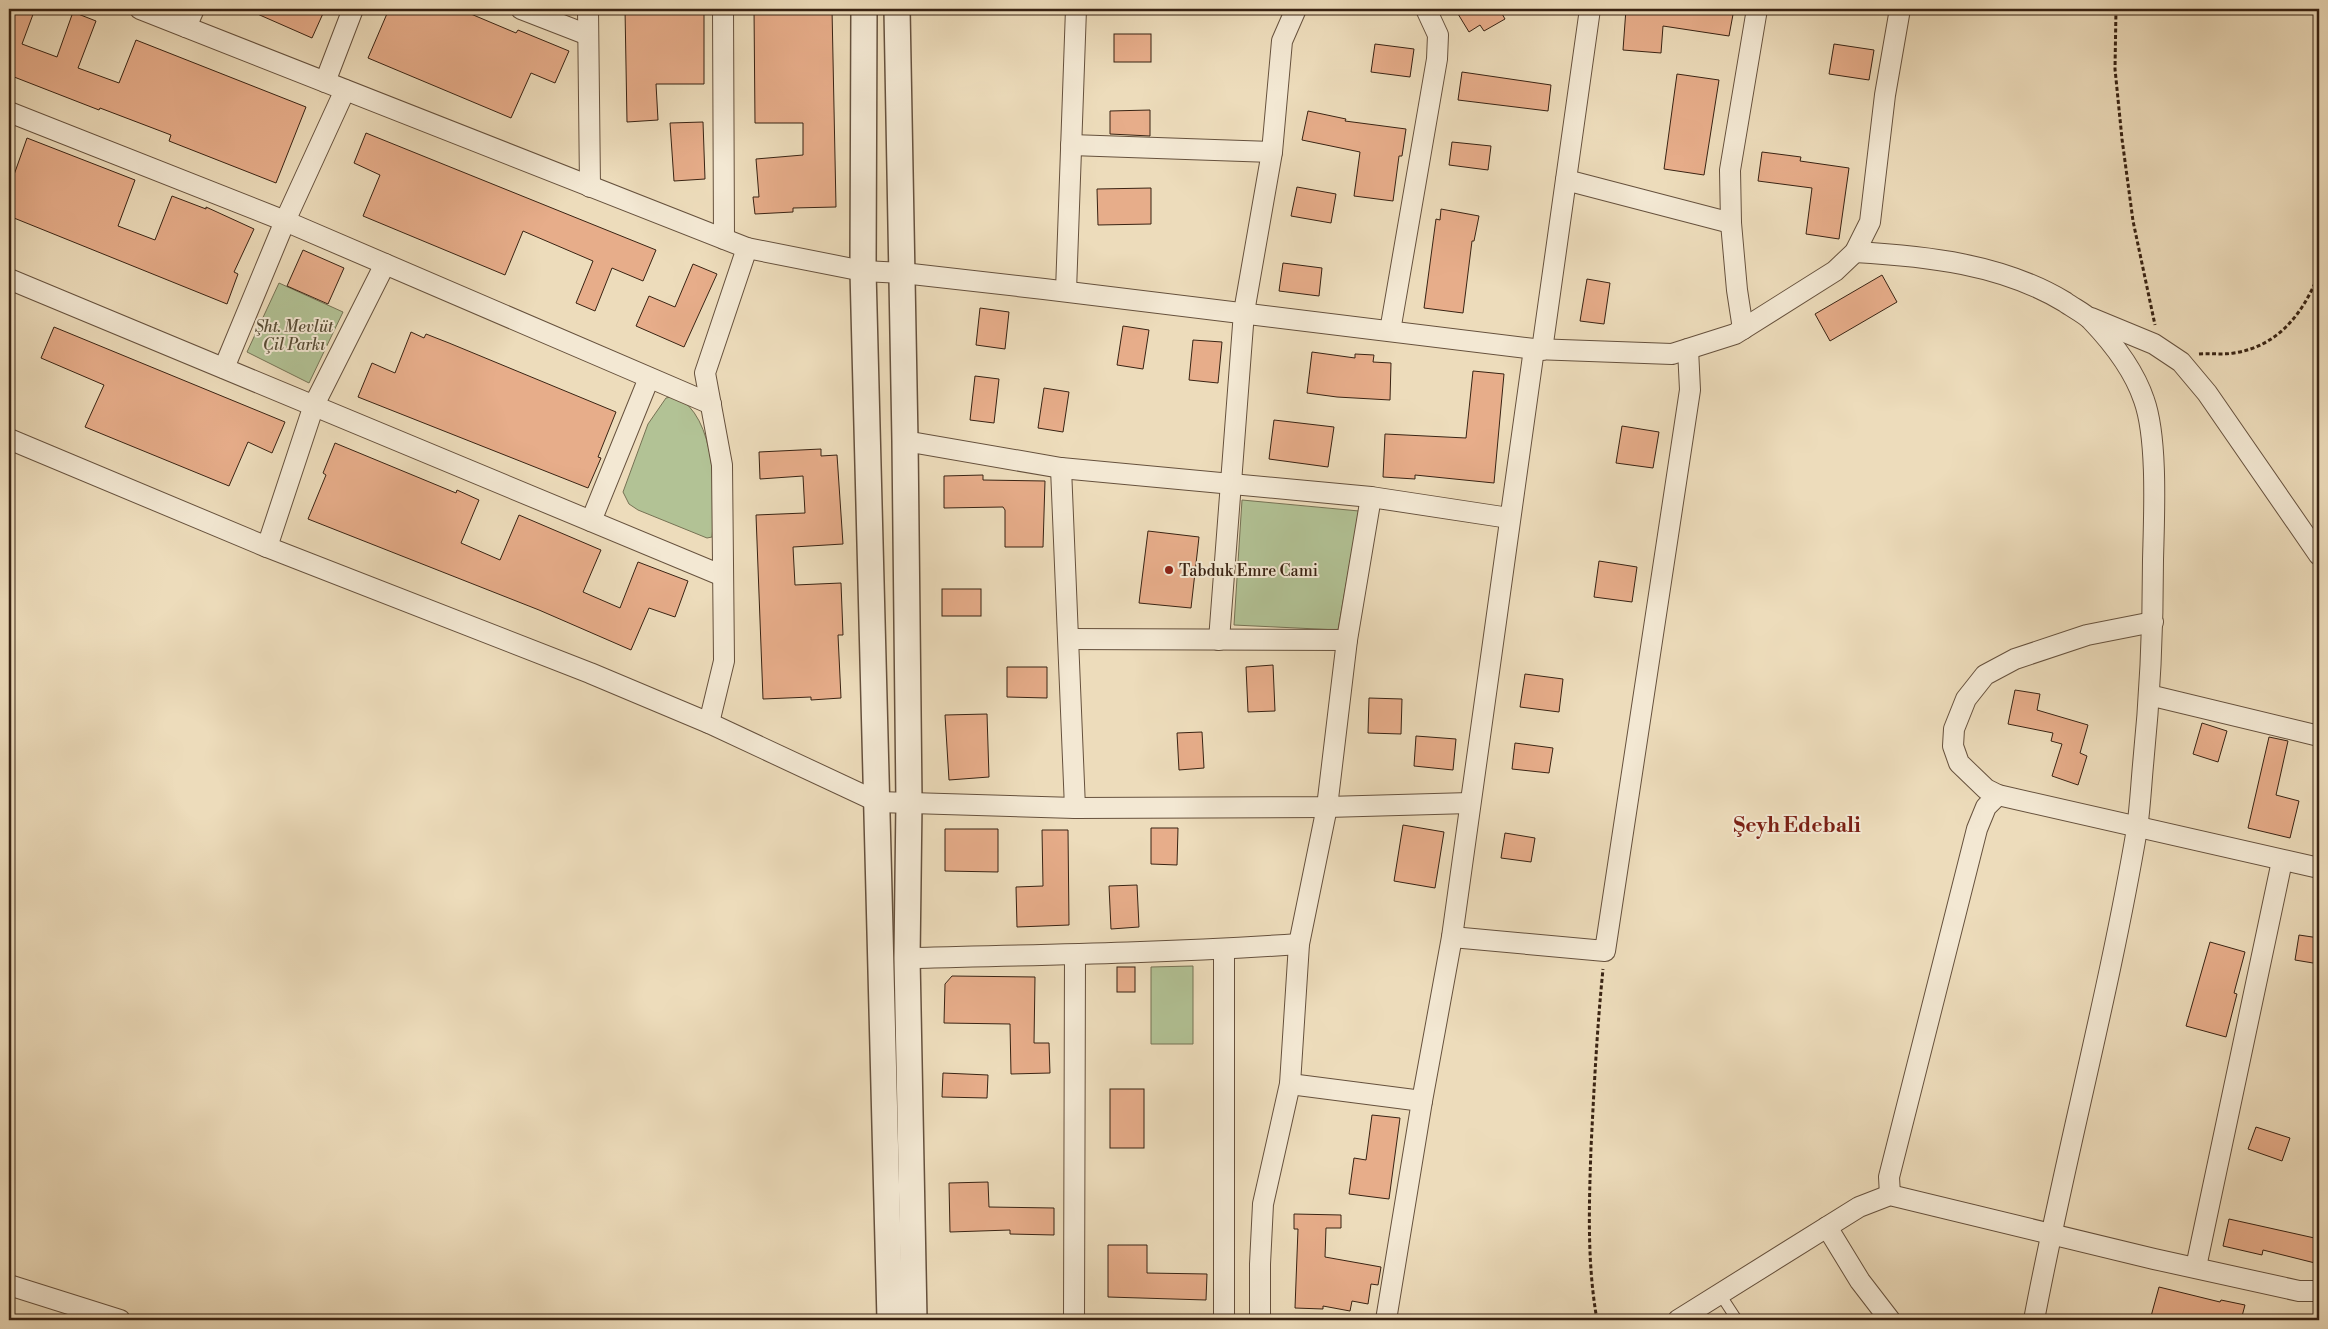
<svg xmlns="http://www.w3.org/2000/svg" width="2328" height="1329" font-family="'Libre Bodoni',serif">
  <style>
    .green { fill: #b2c295; stroke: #767254 }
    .building { fill: #e7ad8a; stroke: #392313 }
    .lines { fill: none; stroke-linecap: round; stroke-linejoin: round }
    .service-casing { stroke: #66513d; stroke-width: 12 }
    .minor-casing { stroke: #66513d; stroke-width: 22 }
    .tertiary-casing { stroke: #66513d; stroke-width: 28 }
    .path { stroke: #392313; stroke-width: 3; stroke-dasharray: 4 2.5; stroke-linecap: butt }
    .service { stroke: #f3e8d3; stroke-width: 10 }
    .minor { stroke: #f3e8d3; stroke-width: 20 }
    .tertiary { stroke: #f3e8d3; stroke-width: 25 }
    .poi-dot { fill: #8f2418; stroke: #f3e8d3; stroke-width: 2 }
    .labels { text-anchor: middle; stroke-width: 4; stroke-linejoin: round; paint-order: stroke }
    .park-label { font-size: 16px; font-style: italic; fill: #574b34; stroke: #f3e8d3 }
    .poi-label { font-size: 16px; fill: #392313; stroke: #f3e8d3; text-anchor: start }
    .district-label { font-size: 21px; font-weight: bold; fill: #7a1f14; stroke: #f3e8d3 }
  </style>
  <rect width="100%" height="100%" fill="#eddcbb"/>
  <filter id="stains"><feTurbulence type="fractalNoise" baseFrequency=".004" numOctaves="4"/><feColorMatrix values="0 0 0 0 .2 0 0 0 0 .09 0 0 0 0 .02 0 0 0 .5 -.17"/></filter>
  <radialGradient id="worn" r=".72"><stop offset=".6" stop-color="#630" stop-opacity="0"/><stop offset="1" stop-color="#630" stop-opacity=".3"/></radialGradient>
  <g class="green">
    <path d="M279,283L343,312L309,383L247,352Z"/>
    <path d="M675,396C717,416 716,497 712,537L707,538L638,510L629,504L623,492L648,424L666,398Z"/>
    <path d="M1242,500L1359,511L1338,630L1234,625Z"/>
    <path d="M1193,966V1044H1151V967Z"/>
  </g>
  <g class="building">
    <path d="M9,9H35L22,44L57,57L73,12L96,21L78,68L119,83L136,40L306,107L276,183L169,141L171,135L100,108L99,110L9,75Z"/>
    <path d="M246,9H325L312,38Z"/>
    <path d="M389,9H459L516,33L518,30L569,51L555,83L531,73L511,118L368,58Z"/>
    <path d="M625,9H704V84H656L658,120L627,122Z"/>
    <path d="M754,9H832L836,207L793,208V212L755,214L753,197H759L756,159L803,155V123H755Z"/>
    <path d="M1455,9H1507L1501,12L1505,19L1484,31L1480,25L1469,32Z"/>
    <path d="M1626,9H1734L1729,36L1663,26L1661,53L1623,50Z"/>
    <rect x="1114" y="34" width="37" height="28"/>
    <path d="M1375,44L1414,49L1410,77L1371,72Z"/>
    <path d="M1834,44L1874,50L1869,80L1829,74Z"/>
    <path d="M1462,72L1551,85L1548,111L1458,100Z"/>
    <path d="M1677,74L1719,80L1704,175L1664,169Z"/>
    <path d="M1150,110V136L1110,134V111Z"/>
    <path d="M1308,111L1346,119L1345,121L1406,129L1402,156H1399L1393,201L1354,196L1360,152L1302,140Z"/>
    <path d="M703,122L705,179L674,181L670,123Z"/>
    <path d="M366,133L656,250L643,281L612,268L595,311L576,303L593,261L523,231L505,275L363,216L380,175L354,163Z"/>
    <path d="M27,138L135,180L118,226L155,240L172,196L206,209V207L254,229L234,272L238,274L227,304L9,216V189Z"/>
    <path d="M1452,142L1491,146L1488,170L1449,165Z"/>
    <path d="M1762,152L1801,157L1800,161L1849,168L1839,239L1806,234L1812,188L1758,181Z"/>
    <path d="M1297,187L1336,194L1331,223L1291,216Z"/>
    <path d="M1151,188V224L1098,225L1097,189Z"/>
    <path d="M1441,209L1479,216L1474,241H1472L1463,313L1424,308L1436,219L1440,220Z"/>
    <path d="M303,250L344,268L328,304L287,286Z"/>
    <path d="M1283,263L1322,268L1319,296L1279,291Z"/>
    <path d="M693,264L717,274L684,347L636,326L649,296L675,307Z"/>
    <path d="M1882,275L1897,302L1830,341L1815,314Z"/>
    <path d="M1587,279L1610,283L1604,324L1580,321Z"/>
    <path d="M980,308L1009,312L1005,349L976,345Z"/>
    <path d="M1123,326L1149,330L1143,369L1117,365Z"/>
    <path d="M54,327L285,422L272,453L248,442L229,486L85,427L104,385L41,358Z"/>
    <path d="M411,332L424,338L426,334L449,343L616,412L598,457L601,458L588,488L358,397L372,363L395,373Z"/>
    <path d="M1193,340L1222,342L1218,383L1189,380Z"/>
    <path d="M1312,352L1355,358V354L1374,355L1373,362L1391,363L1390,400L1337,397L1307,393Z"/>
    <path d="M1473,371L1504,374L1494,483L1415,475V479L1383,477L1385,434L1466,438Z"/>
    <path d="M975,376L999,379L994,423L970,420Z"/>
    <path d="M1044,388L1069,392L1063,432L1038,428Z"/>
    <path d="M1274,420L1334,427L1328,467L1269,459Z"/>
    <path d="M1622,426L1659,432L1653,468L1616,463Z"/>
    <path d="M335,443L456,493L457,490L479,500L461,543L500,560L519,515L601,550L583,592L620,608L638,562L688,581L675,617L649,608L631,650L539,610L308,519L326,475L323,473Z"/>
    <path d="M821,449V456L837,455L843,544L793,547L795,585L841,583L843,635H838L841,698L811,700V697L763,699L756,515L805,513L803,476L760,479L759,452Z"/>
    <path d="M983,475V480L1045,481L1043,547H1005V510L1003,507L944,508V476Z"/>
    <path d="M1148,531L1199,537L1191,608L1139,603Z"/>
    <path d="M1599,561L1637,567L1632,602L1594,597Z"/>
    <rect x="942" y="589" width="39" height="27"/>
    <path d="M1273,665L1275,711L1248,712L1246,667Z"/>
    <path d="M1007,667H1047V698L1007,697Z"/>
    <path d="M1525,674L1563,679L1559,712L1520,707Z"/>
    <path d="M2015,690L2040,694L2037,710L2088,725L2080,753L2087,756L2078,785L2052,776L2062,744L2051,741L2053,733L2008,724Z"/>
    <path d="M1369,698L1402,699L1401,734L1368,733Z"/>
    <path d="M987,714L989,777L949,780L945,715Z"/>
    <path d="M2202,723L2227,731L2218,762L2193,754Z"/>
    <path d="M1202,732L1204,768L1179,770L1177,733Z"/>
    <path d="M1416,736L1456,739L1453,770L1414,766Z"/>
    <path d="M2269,737L2288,741L2276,795L2299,801L2290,838L2248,828Z"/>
    <path d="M1515,743L1553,748L1549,773L1512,769Z"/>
    <path d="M1403,825L1444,832L1435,888L1394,881Z"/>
    <path d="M1151,828H1178L1177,865L1151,864Z"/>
    <path d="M945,829H998V872L945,871Z"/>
    <path d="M1042,830H1068L1069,925L1017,927L1016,887L1043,886Z"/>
    <path d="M1505,833L1535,838L1531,862L1501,858Z"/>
    <path d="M1137,885L1139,927L1111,929L1109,886Z"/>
    <path d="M2299,935L2319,938V964L2295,960Z"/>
    <path d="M2210,942L2245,952L2234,993L2237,994L2226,1037L2186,1026Z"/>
    <rect x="1117" y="967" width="18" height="25"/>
    <path d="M952,976L1035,977L1034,1043H1049L1050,1073L1011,1074L1010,1024L944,1023L945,984Z"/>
    <path d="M943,1073L988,1075L987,1098L942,1097Z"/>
    <rect x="1110" y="1089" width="34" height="59"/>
    <path d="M1372,1115L1400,1118L1389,1199L1349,1194L1354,1158L1366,1160Z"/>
    <path d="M2256,1127L2290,1138L2282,1161L2248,1149Z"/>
    <path d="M988,1182L989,1207L1054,1208V1235L1010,1234V1230L950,1232L949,1183Z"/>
    <path d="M1294,1214L1341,1215V1228H1326L1325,1257L1381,1267L1378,1285L1371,1284L1368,1304L1352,1301L1350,1311L1323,1306V1309L1295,1308L1298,1229H1294Z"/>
    <path d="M2229,1219L2319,1239L2315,1263L2263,1250L2262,1255L2223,1246Z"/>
    <path d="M1108,1245H1147V1273L1207,1274L1206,1300L1108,1297Z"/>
    <path d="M2159,1287L2220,1302L2221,1300L2245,1305L2241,1320H2150Z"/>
  </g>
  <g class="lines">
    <defs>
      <path id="service" d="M1720,1294L1737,1320"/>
      <g id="minor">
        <path d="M140,9L747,248L863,271L903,273L1044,289L1534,349L1672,354L1735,334L1835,271L1855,252L1870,222L1885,95L1900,9"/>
        <path d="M521,9L588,35"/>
        <path d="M588,9L590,187"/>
        <path d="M723,9L724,239"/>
        <path d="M186,27L194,9"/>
        <path d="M325,82L353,9"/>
        <path d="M9,112L285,221L711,404"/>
        <path d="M1071,145L1272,152"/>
        <path d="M1566,180L1731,223"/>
        <path d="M1855,252C1926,256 2002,264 2065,302C2073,308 2084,313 2091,320C2113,343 2134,370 2144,400C2158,439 2154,517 2153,560C2153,629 2150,697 2143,765C2141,787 2140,808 2137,829C2109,994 2065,1156 2034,1320"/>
        <path d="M9,279L723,576"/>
        <path d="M1066,291L1076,9"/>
        <path d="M2091,318L2154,344L2181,362L2207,393L2319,555"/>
        <path d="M1743,329L1737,290L1731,223L1730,170L1757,9"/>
        <path d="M1390,331L1437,59L1438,35L1426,9"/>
        <path d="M1542,350L1590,9"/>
        <path d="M224,368L285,221L345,90"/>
        <path d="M9,439L267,547L590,673L709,723L878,802L1075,808L1327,807L1470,803"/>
        <path d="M905,441L1061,468L1371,497L1509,518"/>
        <path d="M1061,468L1075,808"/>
        <path d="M591,521L649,378"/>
        <path d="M267,547L314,405L385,264"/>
        <path d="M2153,622L2087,635L2015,659L1985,675L1966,699L1954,729L1953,746L1959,763L1986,789L1998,795L2319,868"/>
        <path d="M1069,639L1347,640"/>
        <path d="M1219,640L1244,312L1272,152L1282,41L1296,9"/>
        <path d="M2149,695L2319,736"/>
        <path d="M709,723L724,661L722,465L705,373L747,248"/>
        <path d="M1452,937L1605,951L1690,390L1688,349"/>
        <path d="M1224,949V1320"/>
        <path d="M907,958C1038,955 1169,953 1299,944"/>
        <path d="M1290,1084L1422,1101"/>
        <path d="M1890,1195L1889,1177L1977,829L1986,807L1998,795"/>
        <path d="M1827,1227L1860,1281L1890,1320"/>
        <path d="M2196,1267L2282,861"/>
        <path d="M9,1285L120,1320"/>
        <path d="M1074,1320L1075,955"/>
        <path d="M1260,1320V1264L1263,1204L1290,1084L1299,944L1327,807L1347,640L1371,497"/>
        <path d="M1386,1320L1422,1101L1452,937L1534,349"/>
        <path d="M1678,1320L1859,1207L1890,1195L2154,1259L2299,1291H2319"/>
      </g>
      <g id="tertiary">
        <path d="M864,9L863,271L890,1320"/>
        <path d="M897,9L905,441L909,802L907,958L914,1320"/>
      </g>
    </defs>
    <use href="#service" class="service-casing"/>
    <use href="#minor" class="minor-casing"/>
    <use href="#tertiary" class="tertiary-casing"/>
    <g class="path">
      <path d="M2116,9L2115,69L2122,139L2133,221L2155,325"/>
      <path d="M2199,354C2211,353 2222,355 2234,353C2279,346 2303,313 2319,274"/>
      <path d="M1597,1320C1587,1263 1589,1206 1591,1148C1594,1088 1597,1029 1603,969"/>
    </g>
    <use href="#service" class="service"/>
    <use href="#minor" class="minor"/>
    <use href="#tertiary" class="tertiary"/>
  </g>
  <circle class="poi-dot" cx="1169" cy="570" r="5"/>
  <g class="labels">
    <g class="park-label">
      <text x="294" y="332">Şht. Mevlüt<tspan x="294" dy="18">Çil Parkı</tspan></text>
    </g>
    <g class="poi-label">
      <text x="1179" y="576">Tabduk Emre Cami</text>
    </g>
    <g class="district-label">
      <text x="1797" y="832">Şeyh Edebali</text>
    </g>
  </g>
  <rect width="2328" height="1329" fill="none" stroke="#eddcbb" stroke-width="30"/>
  <rect x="10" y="10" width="2308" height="1309" fill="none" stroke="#392313" stroke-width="2.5"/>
  <rect x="15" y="15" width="2298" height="1299" fill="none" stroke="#392313"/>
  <rect width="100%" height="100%" filter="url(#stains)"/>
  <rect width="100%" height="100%" fill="url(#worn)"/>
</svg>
